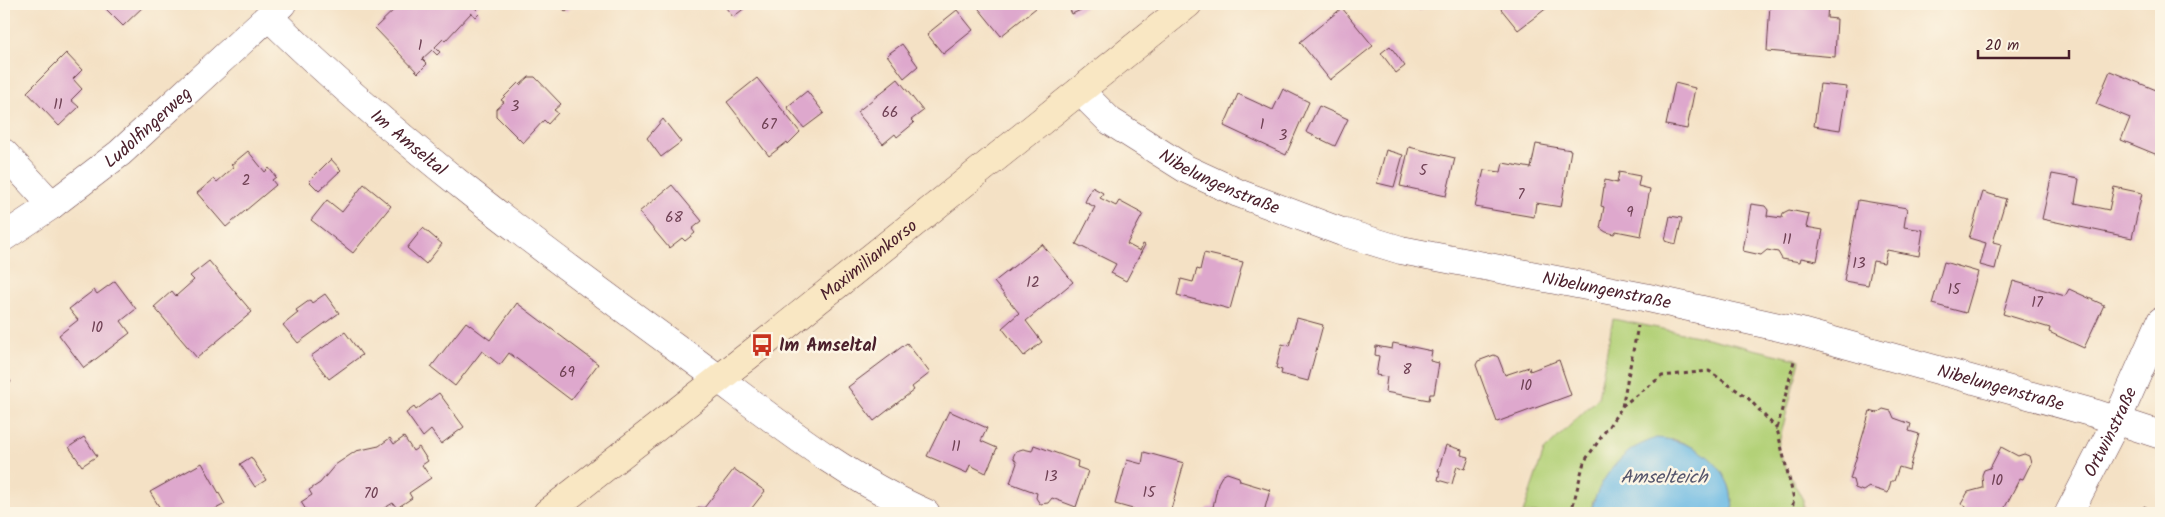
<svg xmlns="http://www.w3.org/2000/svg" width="2165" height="517" font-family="Kalam,sans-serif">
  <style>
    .green { fill: #b3d178; stroke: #7e7852 }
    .water { fill: #69b9e4; stroke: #5a6c88 }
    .building { fill: #dea8cd }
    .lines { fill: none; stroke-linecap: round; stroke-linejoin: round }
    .street-casing { stroke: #643c42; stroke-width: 29 }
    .secondary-casing { stroke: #643c42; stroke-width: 29 }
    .path { stroke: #643c42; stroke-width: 3; stroke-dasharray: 4 4; stroke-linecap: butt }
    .street { stroke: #fff; stroke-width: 28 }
    .secondary { stroke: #f9e7c3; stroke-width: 28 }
    .labels { text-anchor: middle; stroke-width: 5; stroke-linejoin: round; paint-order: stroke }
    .number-label { font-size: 15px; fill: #6f4154 }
    .street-label { font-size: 18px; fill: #4a1f2b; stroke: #fcf5e5 }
    .poi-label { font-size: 18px; font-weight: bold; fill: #4a1f2b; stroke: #fcf5e5; text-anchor: start }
    .water-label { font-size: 19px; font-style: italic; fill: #55556c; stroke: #fcf5e5 }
  </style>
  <rect width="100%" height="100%" fill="#fcf5e5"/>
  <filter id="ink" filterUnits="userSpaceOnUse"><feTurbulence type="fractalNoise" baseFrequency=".02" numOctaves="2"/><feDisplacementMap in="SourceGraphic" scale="10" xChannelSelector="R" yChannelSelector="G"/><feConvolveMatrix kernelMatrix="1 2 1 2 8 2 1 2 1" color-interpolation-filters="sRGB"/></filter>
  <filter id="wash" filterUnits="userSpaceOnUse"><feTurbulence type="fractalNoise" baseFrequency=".0096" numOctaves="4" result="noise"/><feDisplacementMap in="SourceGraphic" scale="20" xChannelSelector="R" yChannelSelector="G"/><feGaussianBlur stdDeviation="1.12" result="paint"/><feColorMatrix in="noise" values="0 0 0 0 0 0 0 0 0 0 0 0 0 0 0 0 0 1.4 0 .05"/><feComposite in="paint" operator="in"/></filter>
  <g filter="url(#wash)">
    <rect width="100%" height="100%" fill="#f4e1c5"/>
    <path class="green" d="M1613,319L1707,338L1800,360L1777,450L1803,500V513H1734C1732,505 1732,494 1729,486C1718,462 1697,447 1673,439L1593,500L1591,513H1523L1544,451L1598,398Z"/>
    <path class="water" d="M1656,438C1688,440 1717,455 1729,486C1732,494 1732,505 1734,513H1591C1595,488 1613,462 1634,448C1641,444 1649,441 1656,438Z"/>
    <g id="blocks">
      <g class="building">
        <path d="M101,4H146L123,26Z"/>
        <path d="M400,4H480L475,8L480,13L476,17L471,13L445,41L443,39L435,47L440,52L437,55L432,50L422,59L427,64L418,73L375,28Z"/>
        <path d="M558,4H575L566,12Z"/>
        <path d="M723,4H750L733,17Z"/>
        <path d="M975,4H1041L1001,36Z"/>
        <path d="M1067,4H1083L1085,8L1072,14Z"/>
        <path d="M1414,4H1429L1420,11Z"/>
        <path d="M1497,4H1552L1518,30Z"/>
        <path d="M1770,4H1828L1827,18L1837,19L1835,57L1767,51Z"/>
        <path d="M1342,8L1373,46L1330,80L1300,42Z"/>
        <path d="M957,10L973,30L943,54L927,34Z"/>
        <path d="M902,44L918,66L904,78L887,55Z"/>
        <path d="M1390,46L1405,66L1396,73L1381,53Z"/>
        <path d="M66,53L82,70L73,79L82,89L71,100L79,107L59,126L27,92Z"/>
        <path d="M2110,71L2161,92L2160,156L2121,140L2130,118L2096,104Z"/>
        <path d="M529,77H535L561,104L554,110L558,113L548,124L544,120L523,143L496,116V109L504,102L501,100L518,83L520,85Z"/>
        <path d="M757,78L800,132L788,144L787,142L769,156L727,102Z"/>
        <path d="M898,79L923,111L911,120L914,123L897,137L895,134L883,144L857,112Z"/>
        <path d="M1675,83L1695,88L1687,129L1666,125Z"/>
        <path d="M1820,84L1847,87L1840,130L1814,126Z"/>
        <path d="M1283,89L1309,102L1286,155L1224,126L1238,94L1273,110Z"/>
        <path d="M807,91L824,113L804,128L787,107Z"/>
        <path d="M1319,106L1348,119L1335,146L1306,132Z"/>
        <path d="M663,119L681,142L661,157L647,138Z"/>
        <path d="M1536,144L1571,150L1561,207L1536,203L1534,217L1475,207L1484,170L1501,172L1503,163L1531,168Z"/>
        <path d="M1409,147L1455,158L1446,196L1400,186Z"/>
        <path d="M1386,150L1403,155L1394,187L1377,183Z"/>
        <path d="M248,151L265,172L269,168L276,177L272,180L276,185L226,227L197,193L214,179L217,182L234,167L231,165Z"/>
        <path d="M331,159L341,170L319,191L309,181Z"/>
        <path d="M1619,172L1640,176L1638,186L1650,189L1641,236L1616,231L1614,234L1606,232L1600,228L1604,207L1601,206L1605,180L1617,183Z"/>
        <path d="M2052,174L2079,179L2075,203L2109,210L2114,187L2142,193L2132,238L2042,219Z"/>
        <path d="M364,184L391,206L353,253L311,220L327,200L342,212Z"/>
        <path d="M672,185L702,221L692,229L695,233L685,241L682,238L669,248L639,212Z"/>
        <path d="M1092,187L1103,193L1100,198L1116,206L1119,201L1143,214L1127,244L1140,251L1143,244L1145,245L1126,281L1111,273L1116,264L1076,244L1095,207L1085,202Z"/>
        <path d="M1983,192L2006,199L1993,242L2001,244L1995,269L1980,265L1986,243L1969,238Z"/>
        <path d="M1858,200L1907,208L1904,227L1923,230L1919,256L1887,250L1884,263L1873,261L1868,285L1844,281Z"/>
        <path d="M1751,204L1765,206L1768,210L1767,216L1782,218L1783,213L1789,210L1809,214L1806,227L1823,230L1817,261L1801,258L1800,262L1782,259L1778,252L1767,250L1761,255L1743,251Z"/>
        <path d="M1670,216L1682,218L1676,244L1665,241Z"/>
        <path d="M423,228L442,244L426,264L407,248Z"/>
        <path d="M1042,244L1073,282L1026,321L1042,342L1024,356L1002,328L1019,313L994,282Z"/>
        <path d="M1204,253L1243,262L1230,309L1177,295L1181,279L1193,282L1197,269L1200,270Z"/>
        <path d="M209,261L252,312L197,358L154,307L172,291L176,296L194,280L190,276Z"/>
        <path d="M1944,262L1978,272L1966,313L1932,304Z"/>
        <path d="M115,281L136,309L121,321L130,333L84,368L59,335L78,320L69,309L94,290L97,294Z"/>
        <path d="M2013,281L2065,296L2069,289L2104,305L2084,348L2049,332L2050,328L2003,314Z"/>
        <path d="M325,294L339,313L298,343L283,325L298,313L296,310L310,300L312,303Z"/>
        <path d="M517,303L598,364L571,400L509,353L500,365L482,351L455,386L431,367L466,322L490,340Z"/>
        <path d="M1297,318L1323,325L1308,381L1281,374L1282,370L1276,368L1282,344L1289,346Z"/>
        <path d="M345,332L362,355L329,379L311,356Z"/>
        <path d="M907,343L930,373L912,387L914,390L874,421L848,387Z"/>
        <path d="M1393,343L1432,351L1430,361L1439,363L1434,394H1430L1429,400L1385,392L1387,377L1376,375L1379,356L1375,355L1376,346L1392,349Z"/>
        <path d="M1494,355L1498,357L1505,375L1529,367L1530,371L1559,360L1571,395L1497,422L1476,365L1478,361Z"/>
        <path d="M4,372L11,382L4,387Z"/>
        <path d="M439,393L464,427L441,444L431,430L423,437L406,413L414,407L416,410Z"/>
        <path d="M1883,409L1891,411L1894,418L1911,424L1909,431L1919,434L1909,470L1899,467L1894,481H1891L1888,493L1869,487L1863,491L1855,488L1853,480L1850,479L1870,411L1877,413Z"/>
        <path d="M949,411L987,428L981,441L997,448L986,473L970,465L967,473L927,456Z"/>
        <path d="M84,437L97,456L82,466L69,447Z"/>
        <path d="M404,437L413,451L419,447L428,461L422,465L431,478L409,493L412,498L397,508L393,503L376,513H308L301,502L312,495L309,490L320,483L335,465L356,451L379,446L390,438L394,444Z"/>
        <path d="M1034,445L1078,461L1077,467L1088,471L1076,507L1052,498L1048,503L1040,504L1036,498L1037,493L1010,483L1017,463L1013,457L1016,451L1023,449L1032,451Z"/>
        <path d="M1446,445L1462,450L1461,455L1469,457L1465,469L1457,466L1452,484L1438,480L1440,471H1438Z"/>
        <path d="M2001,447L2018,456L2024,454L2029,456L2031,463L2023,479L2020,478L2002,513H1962L1966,506L1961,504L1968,492L1983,488L1982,475L1984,470L1990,468Z"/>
        <path d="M1144,452L1184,463L1170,513H1147L1115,504L1127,460L1142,464Z"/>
        <path d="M251,457L266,480L255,487L240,464Z"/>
        <path d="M202,463L225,504L208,513H163L150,492Z"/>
        <path d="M734,469L765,491L748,513H693L698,507L704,508Z"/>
        <path d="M1227,473L1239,477L1240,481L1270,490L1265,508L1268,513H1204L1207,508L1213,507L1218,483L1222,476Z"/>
        <path d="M2144,506L2159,513H2141Z"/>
      </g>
    </g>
  </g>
  <g filter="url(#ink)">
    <use href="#blocks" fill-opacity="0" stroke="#643c42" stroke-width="1"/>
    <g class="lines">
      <defs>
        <g id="street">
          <path id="s1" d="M269,17C396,142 543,250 688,356C765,412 837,474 926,513"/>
          <path id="s2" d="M1080,91L1110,121L1186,169L1238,193L1342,232L1401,250L1644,297L1801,332L2097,414L2161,435"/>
          <path d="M4,153L52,205"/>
          <path id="s3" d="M4,237L52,205L120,153L282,4"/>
          <path id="s4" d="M2069,513L2117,420L2161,321"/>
        </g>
        <g id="secondary">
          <path id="s5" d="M547,513L762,345L1188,4"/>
        </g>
      </defs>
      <use href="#street" class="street-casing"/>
      <use href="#secondary" class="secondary-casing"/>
      <g class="path">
        <path d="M1622,406L1662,376L1709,371L1748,398L1777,429"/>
        <path d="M1571,513L1584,462L1622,407L1638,326"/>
        <path d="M1791,513L1794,499L1777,429L1794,361"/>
      </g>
      <use href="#street" class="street"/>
      <use href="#secondary" class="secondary"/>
    </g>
  </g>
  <defs>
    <symbol id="bus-bare" viewBox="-9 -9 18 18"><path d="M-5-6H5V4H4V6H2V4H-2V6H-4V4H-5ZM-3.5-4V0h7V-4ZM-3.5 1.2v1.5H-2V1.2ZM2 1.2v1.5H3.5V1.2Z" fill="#c8321e" stroke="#fcf5e5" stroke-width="2.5" paint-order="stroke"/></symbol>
  </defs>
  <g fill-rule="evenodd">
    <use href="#bus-bare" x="746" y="329" width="32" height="32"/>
  </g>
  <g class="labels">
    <g class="number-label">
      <text x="420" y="50">1</text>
      <text x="58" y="109">11</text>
      <text x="515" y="111">3</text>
      <text x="890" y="117">66</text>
      <text x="769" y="129">67</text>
      <text x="1262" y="129">1</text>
      <text x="1283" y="140">3</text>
      <text x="1423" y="175">5</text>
      <text x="246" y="185">2</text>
      <text x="1521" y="199">7</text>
      <text x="1630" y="217">9</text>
      <text x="674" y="222">68</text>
      <text x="1787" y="244">11</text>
      <text x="1859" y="268">13</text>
      <text x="1033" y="287">12</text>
      <text x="1954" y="294">15</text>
      <text x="2037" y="307">17</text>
      <text x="97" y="332">10</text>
      <text x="1407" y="374">8</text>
      <text x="567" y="377">69</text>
      <text x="1526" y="390">10</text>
      <text x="956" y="451">11</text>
      <text x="1051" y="481">13</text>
      <text x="1997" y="485">10</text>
      <text x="1149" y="497">15</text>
      <text x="371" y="498">70</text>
    </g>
    <g class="street-label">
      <text dy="6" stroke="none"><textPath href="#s3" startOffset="181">Ludolfingerweg</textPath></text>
      <text dy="6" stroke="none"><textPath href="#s1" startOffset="188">Im Amseltal</textPath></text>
      <text dy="6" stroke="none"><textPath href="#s2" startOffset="168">Nibelungenstraße</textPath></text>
      <text dy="6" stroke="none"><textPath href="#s5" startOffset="409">Maximiliankorso</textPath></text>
      <text dy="6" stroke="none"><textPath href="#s2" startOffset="572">Nibelungenstraße</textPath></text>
      <text dy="6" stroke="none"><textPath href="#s2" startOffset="978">Nibelungenstraße</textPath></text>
      <text dy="6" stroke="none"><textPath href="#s4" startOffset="91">Ortwinstraße</textPath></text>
    </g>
    <g class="poi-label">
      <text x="779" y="351">Im Amseltal</text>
    </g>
    <g class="water-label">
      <text x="1664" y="483">Amselteich</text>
    </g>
  </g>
  <rect width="2165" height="517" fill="none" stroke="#fcf5e5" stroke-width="20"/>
  <path d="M1978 50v8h91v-8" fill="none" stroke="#4a1f2b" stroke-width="2.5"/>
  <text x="1985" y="50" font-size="15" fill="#4a1f2b" stroke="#fcf5e5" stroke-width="4" paint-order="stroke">20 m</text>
</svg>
